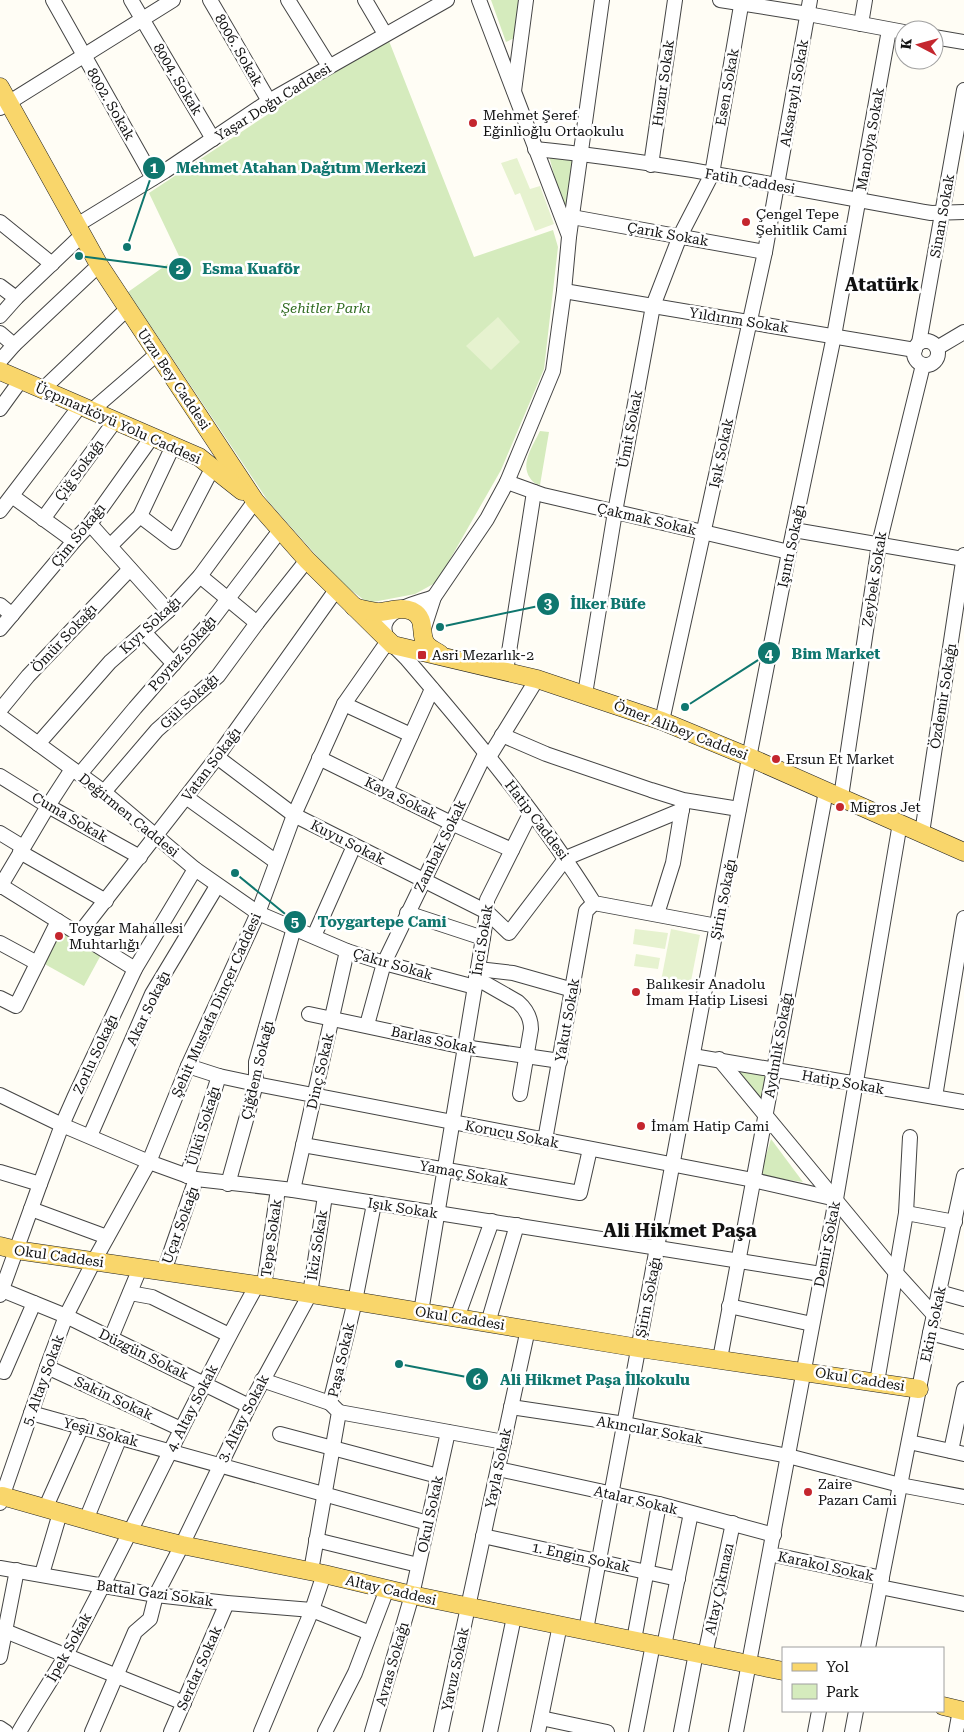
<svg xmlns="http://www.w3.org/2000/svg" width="964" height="1732" font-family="'Roboto Serif',serif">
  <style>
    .green { fill: #d5ebbd }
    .pitch { fill: #e6f2cf }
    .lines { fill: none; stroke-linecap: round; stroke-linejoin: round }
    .minor-casing { stroke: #444; stroke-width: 16 }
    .major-casing { stroke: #222; stroke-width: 19 }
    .minor { stroke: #fff; stroke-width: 14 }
    .major { stroke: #f9d66b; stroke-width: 18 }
    .poi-dot { fill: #c4262e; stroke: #fff; stroke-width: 2 }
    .labels { text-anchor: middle; stroke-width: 5; stroke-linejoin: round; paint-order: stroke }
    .street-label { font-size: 14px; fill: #111; stroke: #fff }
    .poi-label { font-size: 14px; fill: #111; stroke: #fff; text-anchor: start }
    .park-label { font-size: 14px; font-style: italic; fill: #2f6b1f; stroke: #fff }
    .district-label { font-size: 19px; font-weight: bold; fill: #111; stroke: #fff }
    .leader { fill: none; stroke: #0f766e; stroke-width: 2 }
    .callout-dot { fill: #0f766e; stroke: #fff; stroke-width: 2 }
    .mark-label { font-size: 15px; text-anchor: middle; font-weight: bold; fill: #fff }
    .callout-label { font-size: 15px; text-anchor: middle; font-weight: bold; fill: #0f766e; stroke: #fff; stroke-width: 5; stroke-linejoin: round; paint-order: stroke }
  </style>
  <rect width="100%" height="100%" fill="#fffdf5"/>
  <g class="green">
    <path d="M491,0H522L519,36L506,42Z"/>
    <path d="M389,41L474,257L553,230L558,247L544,369L501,470L437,582L415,594L368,603L339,581L268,501L128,292L179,256L149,193L303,91Z"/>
    <path d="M549,156L575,157L565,216Z"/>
    <path d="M540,431L549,432L540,485C535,484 533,482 530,478C520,463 533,446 540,431Z"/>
    <path d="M59,929L102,953L84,986L41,962Z"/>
    <path d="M738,1070L768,1075L761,1100Z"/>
    <path d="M771,1139L803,1182L760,1176Z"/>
  </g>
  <g class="pitch">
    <path d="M517,158L530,189L540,186L554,224L535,231L520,193L515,195L501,163Z"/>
    <path d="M498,317L520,342L491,370L466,346Z"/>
    <path d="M635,929L668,933L665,949L633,944Z"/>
    <path d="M671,929L700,935L690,986L661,981Z"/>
    <path d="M636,954L660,958L658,969L634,966Z"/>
  </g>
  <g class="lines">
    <defs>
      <g id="minor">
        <path d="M53,0L153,178"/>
        <path d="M131,0L213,139"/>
        <path d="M210,0L269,101"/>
        <path d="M288,0L329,66"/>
        <path d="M365,0L385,34"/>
        <path d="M479,0L569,236"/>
        <path d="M720,0L808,14L904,32"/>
        <path d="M861,24L865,0"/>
        <path d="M934,37L964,42"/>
        <path d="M514,91L526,0"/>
        <path d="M0,108L173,0"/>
        <path d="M535,149C668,162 800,190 931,213L964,212"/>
        <path d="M651,165L675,0"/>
        <path d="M572,217L765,252"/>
        <path d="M0,222L52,264"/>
        <path d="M77,225L165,171L269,101L447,0"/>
        <path d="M0,286L16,298"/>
        <path d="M564,291L915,350"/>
        <path d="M0,316L16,298L82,235"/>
        <path d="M0,333L14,345L99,265"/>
        <circle cx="926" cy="353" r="12"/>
        <path d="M919,343L964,90"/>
        <path d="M937,348L964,332"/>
        <path d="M0,361L14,345"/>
        <path d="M42,390L127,309"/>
        <path d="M0,409L21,380"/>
        <path d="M91,411L157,354"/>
        <path d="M507,482L543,495L789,552"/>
        <path d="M12,496L74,541"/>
        <path d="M0,511L80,406"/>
        <path d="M140,516L174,542L213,467"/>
        <path d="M43,519L115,421"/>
        <path d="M90,524L168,611"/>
        <path d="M794,530L964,559"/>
        <path d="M110,546L140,516L173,446"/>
        <path d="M200,576L257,623"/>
        <path d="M0,605L12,615"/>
        <path d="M0,629L74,541L90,524L152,437"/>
        <path d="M144,632L174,664"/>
        <path d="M422,634L434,597L487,519L507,482L553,371L564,291L569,237L602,0"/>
        <path d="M393,645L406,658C473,736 539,815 594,903L717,926"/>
        <path d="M506,671L534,492"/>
        <path d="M585,694L615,512L653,306L680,236L712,174L742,0"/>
        <path d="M344,704L411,735"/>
        <path d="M0,710L28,676L130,569"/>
        <path d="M0,716L104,792L195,869L258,913L347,951L384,963L475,987"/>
        <path d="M662,721L765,252L810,0"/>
        <path d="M502,735L546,754L651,790L683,800L739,809"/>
        <path d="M38,744L110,662L168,611L200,576L255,501"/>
        <path d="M217,757L294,815L487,912L509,933L566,858L682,810"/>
        <path d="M489,757L537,679"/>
        <path d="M319,758L451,823L512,850"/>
        <path d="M80,774L135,708L211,621L281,529"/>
        <path d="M0,776L48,806L140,857"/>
        <path d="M386,791L432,689"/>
        <path d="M104,792L157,730L218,676L257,623L307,560"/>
        <path d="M186,797L275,861"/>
        <path d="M841,797L879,544L923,365"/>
        <path d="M0,833L23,847"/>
        <path d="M922,833L964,555"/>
        <path d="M20,852L106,901"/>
        <path d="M0,885L135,969"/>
        <path d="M0,887L48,806L72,769"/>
        <path d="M407,913L483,938"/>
        <path d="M657,914L673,863L683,803"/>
        <path d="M79,934L217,757L336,590"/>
        <path d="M314,936L354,846"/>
        <path d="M0,943L37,963"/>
        <path d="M478,969L513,973L573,990"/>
        <path d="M476,978L518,1002C526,1009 531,1019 531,1029L520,1094"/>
        <path d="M0,998L16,1006L58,921"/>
        <path d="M309,1014L464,1047L560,1061"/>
        <path d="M367,1025L384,963L486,752"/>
        <path d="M693,1056L964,1102"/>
        <path d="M719,1059L896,1273L934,1315"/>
        <path d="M188,1066L219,1076L256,1084L753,1180L836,1199"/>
        <path d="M0,1095L62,1125L149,1162L196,1179L293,1190L821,1274"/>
        <path d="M935,1097L964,918"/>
        <path d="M90,1136L152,994L217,886"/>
        <path d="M545,1140L586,911L594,903"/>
        <path d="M303,1145L580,1193L590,1149"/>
        <path d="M0,1172L40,1184"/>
        <path d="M187,1176L219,1076"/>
        <path d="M228,1184L256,1084V1062L294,928"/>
        <path d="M293,1190L347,951"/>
        <path d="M31,1209L107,1237"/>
        <path d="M906,1213L955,1222"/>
        <path d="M164,1271L196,1179"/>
        <path d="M264,1286L278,1189"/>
        <path d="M2,1290L66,1316L249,1406"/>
        <path d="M939,1292L964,1299"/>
        <path d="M130,1293L152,1297L229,1335"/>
        <path d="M0,1295L40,1184L62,1125L74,1098L135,969L195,869"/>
        <path d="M729,1306L812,1324"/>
        <path d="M421,1312L483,938L487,912V900L531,812"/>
        <path d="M457,1318L492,1221"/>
        <path d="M488,1323L517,1225"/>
        <path d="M930,1333L964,1342"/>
        <path d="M111,1338L140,1268"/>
        <path d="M720,1359L826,791"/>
        <path d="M47,1367L181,1429"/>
        <path d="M0,1371L4,1372L34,1303"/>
        <path d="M262,1380L330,1403"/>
        <path d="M877,1382L906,1213L910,1137"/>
        <path d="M511,1407L625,1424L788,1456L900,1485L964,1497"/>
        <path d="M339,1412L504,1442"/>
        <path d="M31,1413L428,1523"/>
        <path d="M280,1434L438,1476"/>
        <path d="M909,1442L964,1454"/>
        <path d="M951,1451L964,1389"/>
        <path d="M498,1469L659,1504L774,1535"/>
        <path d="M0,1503L47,1367L66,1316L94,1261L149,1162L188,1066L258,913L294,815L344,704L388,641C372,610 414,605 434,597"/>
        <path d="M45,1509L82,1426"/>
        <path d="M86,1520L120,1437"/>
        <path d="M483,1536L678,1579"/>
        <path d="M316,1540L418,1565"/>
        <path d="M770,1554L882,1578"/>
        <path d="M0,1568L156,1595L227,1603L312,1610L370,1633"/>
        <path d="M311,1571L339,1412L330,1403L355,1301L374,1204"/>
        <path d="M42,1574L60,1513"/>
        <path d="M880,1587L964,1604"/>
        <path d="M0,1629L184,1703"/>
        <path d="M586,1630L723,892L789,552L834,336L889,30"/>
        <path d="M634,1640L659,1504"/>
        <path d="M664,1646L691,1513"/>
        <path d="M868,1648L930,1333L964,1176"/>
        <path d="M705,1655L733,1523"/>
        <path d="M0,1657L17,1570"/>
        <path d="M541,1718L607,1732"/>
        <path d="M0,1728L6,1732"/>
        <path d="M19,1732C34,1706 51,1681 66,1655C133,1533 189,1406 257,1285"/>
        <path d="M92,1732L135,1632L150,1619L156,1595L182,1545L249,1406L310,1294L325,1196"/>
        <path d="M171,1732L227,1603"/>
        <path d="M261,1732L312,1610L324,1574"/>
        <path d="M325,1732L355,1673L387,1589"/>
        <path d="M372,1732L412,1595L448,1432"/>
        <path d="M441,1732L528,1329"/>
        <path d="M490,1732L514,1617"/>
        <path d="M538,1732L560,1625"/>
        <path d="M636,1732L653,1644"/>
        <path d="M681,1732L696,1653"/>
        <path d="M736,1732L836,1199L900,823"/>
        <path d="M815,1732L819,1711"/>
        <path d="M852,1732L856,1711"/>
        <path d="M956,1732L960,1710"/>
      </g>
      <g id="major">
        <path d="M0,87L99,265L255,501L307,560L393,645L537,679L662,721L749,757L964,852"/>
        <path d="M0,371L199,457L242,491"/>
        <path d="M354,607C361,609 369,611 377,612C388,612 401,606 412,611C428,619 418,635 427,645C430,649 436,651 440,654"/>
        <path d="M0,1246L16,1250L257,1285L639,1348L919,1389"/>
        <path d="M2,1496L129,1532L182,1545L324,1574L412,1595L783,1671"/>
        <path d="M943,1706L964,1711"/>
      </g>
    </defs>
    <use href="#minor" class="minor-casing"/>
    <use href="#major" class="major-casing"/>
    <use href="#minor" class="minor"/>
    <use href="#major" class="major"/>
  </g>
  <g class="poi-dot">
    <circle cx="473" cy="123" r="5"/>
    <circle cx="746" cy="222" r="5"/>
    <rect x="417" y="650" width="10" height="10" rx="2.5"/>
    <circle cx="776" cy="759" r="5"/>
    <circle cx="840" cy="807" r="5"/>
    <circle cx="59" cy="936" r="5"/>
    <circle cx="636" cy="992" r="5"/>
    <circle cx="641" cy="1126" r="5"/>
    <circle cx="808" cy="1492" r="5"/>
  </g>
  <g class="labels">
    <g class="street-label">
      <text transform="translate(239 50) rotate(60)" y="5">8006. Sokak</text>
      <text transform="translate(178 79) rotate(59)" y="5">8004. Sokak</text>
      <text transform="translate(663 83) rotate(-82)" y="5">Huzur Sokak</text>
      <text transform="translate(727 87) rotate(-80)" y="5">Esen Sokak</text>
      <text transform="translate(794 93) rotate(-80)" y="5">Aksaraylı Sokak</text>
      <text transform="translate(273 102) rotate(-32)" y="5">Yaşar Doğu Caddesi</text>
      <text transform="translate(111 104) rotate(60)" y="5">8002. Sokak</text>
      <text transform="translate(870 139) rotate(-80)" y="5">Manolya Sokak</text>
      <text transform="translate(750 181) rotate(10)" y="5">Fatih Caddesi</text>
      <text transform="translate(942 216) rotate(-80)" y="5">Sinan Sokak</text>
      <text transform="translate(668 234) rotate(10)" y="5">Çarık Sokak</text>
      <text transform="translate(739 320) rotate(9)" y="5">Yıldırım Sokak</text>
      <text transform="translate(174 379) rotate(56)" y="5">Urzu Bey Caddesi</text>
      <text transform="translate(118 423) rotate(24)" y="5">Üçpınarköyü Yolu Caddesi</text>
      <text transform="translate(630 429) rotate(-79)" y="5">Ümit Sokak</text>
      <text transform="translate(721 453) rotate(-78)" y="5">Işık Sokak</text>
      <text transform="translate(79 470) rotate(-54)" y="5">Çiğ Sokağı</text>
      <text transform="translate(647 519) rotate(13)" y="5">Çakmak Sokak</text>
      <text transform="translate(78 535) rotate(-51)" y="5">Çim Sokağı</text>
      <text transform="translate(791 546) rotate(-78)" y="5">Işıntı Sokağı</text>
      <text transform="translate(874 579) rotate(-81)" y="5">Zeybek Sokak</text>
      <text transform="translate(150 625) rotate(-43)" y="5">Kıyı Sokağı</text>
      <text transform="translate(64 638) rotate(-47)" y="5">Ömür Sokağı</text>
      <text transform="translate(182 653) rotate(-49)" y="5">Poyraz Sokağı</text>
      <text transform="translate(943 696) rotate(-81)" y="5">Özdemir Sokağı</text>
      <text transform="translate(189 701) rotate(-43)" y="5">Gül Sokağı</text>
      <text transform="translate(681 730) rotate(21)" y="5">Ömer Alibey Caddesi</text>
      <text transform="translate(211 764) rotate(-53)" y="5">Vatan Sokağı</text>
      <text transform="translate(401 798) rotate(26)" y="5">Kaya Sokak</text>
      <text transform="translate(129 815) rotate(39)" y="5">Değirmen Caddesi</text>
      <text transform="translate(70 817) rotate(30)" y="5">Cuma Sokak</text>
      <text transform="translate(537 820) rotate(53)" y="5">Hatip Caddesi</text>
      <text transform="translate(348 842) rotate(27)" y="5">Kuyu Sokak</text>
      <text transform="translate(440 846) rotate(-64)" y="5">Zambak Sokak</text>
      <text transform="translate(723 899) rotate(-79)" y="5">Şirin Sokağı</text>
      <text transform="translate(482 940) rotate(-81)" y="5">İnci Sokak</text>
      <text transform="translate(393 964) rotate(16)" y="5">Çakır Sokak</text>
      <text transform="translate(216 1005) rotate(-66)" y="5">Şehit Mustafa Dinçer Caddesi</text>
      <text transform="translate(148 1008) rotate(-64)" y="5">Akar Sokağı</text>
      <text transform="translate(567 1020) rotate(-80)" y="5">Yakut Sokak</text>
      <text transform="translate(434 1040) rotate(12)" y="5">Barlas Sokak</text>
      <text transform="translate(778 1045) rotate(-80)" y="5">Aydınlık Sokağı</text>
      <text transform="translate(95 1054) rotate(-65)" y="5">Zorlu Sokağı</text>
      <text transform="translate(257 1070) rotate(-77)" y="5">Çiğdem Sokağı</text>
      <text transform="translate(320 1071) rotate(-77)" y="5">Dinç Sokak</text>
      <text transform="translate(843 1082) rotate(10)" y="5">Hatip Sokak</text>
      <text transform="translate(203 1126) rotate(-73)" y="5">Ülkü Sokağı</text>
      <text transform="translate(512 1134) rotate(11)" y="5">Korucu Sokak</text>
      <text transform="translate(464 1173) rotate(10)" y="5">Yamaç Sokak</text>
      <text transform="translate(403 1208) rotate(9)" y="5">Işık Sokak</text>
      <text transform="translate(180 1225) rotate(-70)" y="5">Uçar Sokağı</text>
      <text transform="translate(271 1238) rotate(-82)" y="5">Tepe Sokak</text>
      <text transform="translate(827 1244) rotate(-79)" y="5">Demir Sokak</text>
      <text transform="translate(317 1245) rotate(-81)" y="5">İkiz Sokak</text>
      <text transform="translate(59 1256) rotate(8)" y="5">Okul Caddesi</text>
      <text transform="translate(648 1297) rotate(-79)" y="5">Şirin Sokağı</text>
      <text transform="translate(460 1318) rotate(9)" y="5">Okul Caddesi</text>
      <text transform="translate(933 1324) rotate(-78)" y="5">Ekin Sokak</text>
      <text transform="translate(144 1354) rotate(26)" y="5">Düzgün Sokak</text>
      <text transform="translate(341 1360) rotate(-77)" y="5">Paşa Sokak</text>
      <text transform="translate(860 1379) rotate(9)" y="5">Okul Caddesi</text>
      <text transform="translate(43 1380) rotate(-70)" y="5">5. Altay Sokak</text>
      <text transform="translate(114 1398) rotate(25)" y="5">Sakin Sokak</text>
      <text transform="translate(192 1408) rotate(-63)" y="5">4. Altay Sokak</text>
      <text transform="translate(243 1418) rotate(-63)" y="5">3. Altay Sokak</text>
      <text transform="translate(650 1430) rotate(10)" y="5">Akıncılar Sokak</text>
      <text transform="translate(101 1432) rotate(15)" y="5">Yeşil Sokak</text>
      <text transform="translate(498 1468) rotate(-78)" y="5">Yayla Sokak</text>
      <text transform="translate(636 1500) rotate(13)" y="5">Atalar Sokak</text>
      <text transform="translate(430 1514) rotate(-78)" y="5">Okul Sokak</text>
      <text transform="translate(581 1557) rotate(12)" y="5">1. Engin Sokak</text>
      <text transform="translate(826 1566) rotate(12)" y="5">Karakol Sokak</text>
      <text transform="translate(719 1589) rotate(-78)" y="5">Altay Çıkmazı</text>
      <text transform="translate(391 1590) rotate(13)" y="5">Altay Caddesi</text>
      <text transform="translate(155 1593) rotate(8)" y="5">Battal Gazi Sokak</text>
      <text transform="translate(69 1647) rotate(-61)" y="5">İpek Sokak</text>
      <text transform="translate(392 1664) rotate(-74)" y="5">Avras Sokağı</text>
      <text transform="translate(199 1668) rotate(-66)" y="5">Serdar Sokak</text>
      <text transform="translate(455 1669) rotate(-78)" y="5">Yavuz Sokak</text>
    </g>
    <g class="poi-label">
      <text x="483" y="120">Mehmet Şeref<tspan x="483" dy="16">Eğinlioğlu Ortaokulu</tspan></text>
      <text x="756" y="219">Çengel Tepe<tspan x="756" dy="16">Şehitlik Cami</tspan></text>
      <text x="432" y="660">Asri Mezarlık-2</text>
      <text x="786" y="764">Ersun Et Market</text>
      <text x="850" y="812">Migros Jet</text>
      <text x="69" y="933">Toygar Mahallesi<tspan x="69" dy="16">Muhtarlığı</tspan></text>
      <text x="646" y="989">Balıkesir Anadolu<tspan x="646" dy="16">İmam Hatip Lisesi</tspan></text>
      <text x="651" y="1131">İmam Hatip Cami</text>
      <text x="818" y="1489">Zaire<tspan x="818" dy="16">Pazarı Cami</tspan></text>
    </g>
    <g class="park-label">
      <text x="326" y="313">Şehitler Parkı</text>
    </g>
    <g class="district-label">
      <text x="882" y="291">Atatürk</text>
      <text x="680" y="1237">Ali Hikmet Paşa</text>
    </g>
  </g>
  <path class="leader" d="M127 247L154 168M79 256L180 269M440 627L548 604M685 707L769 653M235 873L295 922M399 1364L477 1379"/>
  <g class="callout-dot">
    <circle cx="127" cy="247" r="5"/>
    <circle cx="79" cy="256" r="5"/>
    <circle cx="440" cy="627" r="5"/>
    <circle cx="685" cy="707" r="5"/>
    <circle cx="235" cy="873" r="5"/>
    <circle cx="399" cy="1364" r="5"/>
    <circle cx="154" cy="168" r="12"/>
    <circle cx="180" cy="269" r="12"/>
    <circle cx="548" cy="604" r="12"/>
    <circle cx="769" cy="653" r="12"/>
    <circle cx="295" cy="922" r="12"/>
    <circle cx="477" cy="1379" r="12"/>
  </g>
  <g class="mark-label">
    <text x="154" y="173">1</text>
    <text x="180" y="274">2</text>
    <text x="548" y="609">3</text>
    <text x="769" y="659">4</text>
    <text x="295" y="927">5</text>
    <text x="477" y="1385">6</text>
  </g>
  <g class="callout-label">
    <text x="301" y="173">Mehmet Atahan Dağıtım Merkezi</text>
    <text x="251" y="274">Esma Kuaför</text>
    <text x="608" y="609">İlker Büfe</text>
    <text x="836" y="659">Bim Market</text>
    <text x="382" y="927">Toygartepe Cami</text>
    <text x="595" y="1385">Ali Hikmet Paşa İlkokulu</text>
  </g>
  <rect x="782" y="1647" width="162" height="65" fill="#ffffff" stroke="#a0a0a0"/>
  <rect x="792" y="1663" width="25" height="8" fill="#f9d66b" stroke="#a0a0a0"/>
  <text x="826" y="1672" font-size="15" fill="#111111">Yol</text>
  <rect x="792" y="1684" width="25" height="15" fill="#d5ebbd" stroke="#a0a0a0"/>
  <text x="826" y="1697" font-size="15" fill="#111111">Park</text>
  <g transform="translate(919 45) rotate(276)"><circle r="24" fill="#ffffff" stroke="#a0a0a0"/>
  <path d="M0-4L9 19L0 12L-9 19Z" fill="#c4262e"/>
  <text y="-8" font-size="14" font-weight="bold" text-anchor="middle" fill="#111111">K</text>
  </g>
</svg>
